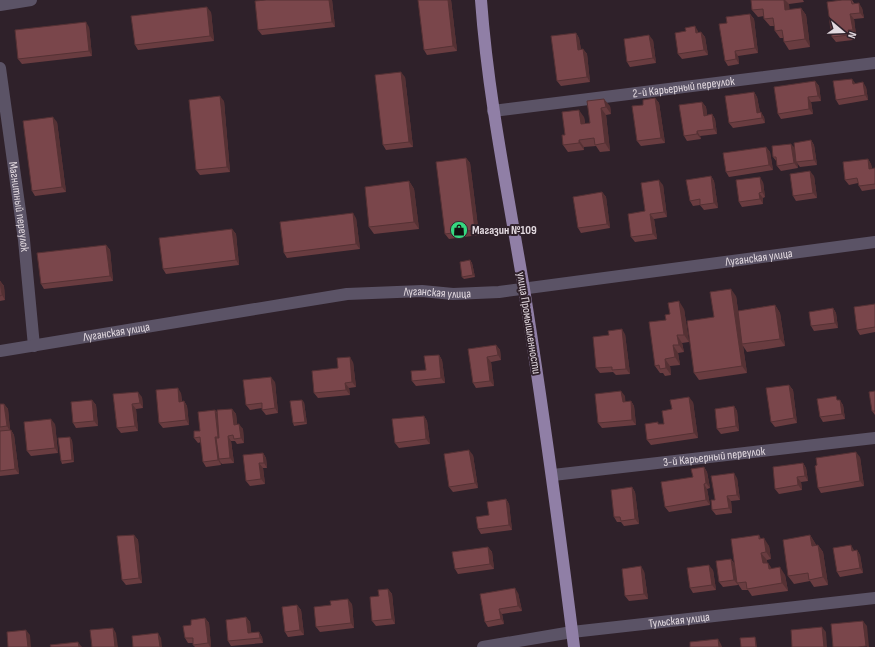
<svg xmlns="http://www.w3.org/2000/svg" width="875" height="647" font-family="'Sofia Sans Condensed',sans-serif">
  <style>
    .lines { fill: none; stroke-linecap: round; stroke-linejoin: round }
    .minor { stroke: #5b5366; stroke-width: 12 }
    .major { stroke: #907fa6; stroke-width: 12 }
    .wall { fill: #693c40 }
    .shaded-wall { fill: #553134 }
    .building { fill: #7a464b; stroke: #553134 }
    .labels { text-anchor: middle; stroke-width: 4; stroke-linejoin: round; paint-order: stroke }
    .street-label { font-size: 12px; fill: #e3dae0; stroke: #2f212a }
    .poi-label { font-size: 12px; font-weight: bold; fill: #e3dae0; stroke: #2f212a; text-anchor: start }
  </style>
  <rect width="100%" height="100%" fill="#2f212a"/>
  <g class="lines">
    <g class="minor">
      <path d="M0,5L31,0"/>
      <path id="s1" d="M0,68L24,240L34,346"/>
      <path id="s2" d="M493,111L875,63"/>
      <path id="s3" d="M0,351L347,294L422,291L453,294L499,292L875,242"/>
      <path id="s4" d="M553,475L875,438"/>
      <path id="s5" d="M483,647L572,632L875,598"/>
    </g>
    <path class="major" d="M481,0C488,97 508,193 524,289C543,408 559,527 574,647"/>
  </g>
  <g class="wall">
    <path d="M266,0H332L335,27L262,35L258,30Z"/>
    <path d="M418,0H451L457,51L427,55L424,50Z"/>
    <path d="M751,0H803L804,2L789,4V10L801,8L806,15L810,47L789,50L784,42V38H780L775,31V26H770L764,19V16L758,17L752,10Z"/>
    <path d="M842,0H852L854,3L862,8L864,18L854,19L856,35H852L853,40L836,42L832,37Z"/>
    <path d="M211,12L214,41L138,50L135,45Z"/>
    <path d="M750,14L754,19L758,53L738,56L739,64L728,66L725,61L727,23Z"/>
    <path d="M89,27L92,56L22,64L18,59Z"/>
    <path d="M698,31V32H701L705,37L708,55L682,59L678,54Z"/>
    <path d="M576,33L579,38L581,50L583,49L587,54L590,82L561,86L557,81Z"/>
    <path d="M653,40L656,63L630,67L627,62Z"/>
    <path d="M405,77L413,147L386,150L383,145Z"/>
    <path d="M815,81L819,86L821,101L811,102L813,114L781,119L778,114Z"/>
    <path d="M856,84L866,87L868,100L839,105L836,100Z"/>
    <path d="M754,92L757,97L760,112L764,117L765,123L733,128L729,123Z"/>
    <path d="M655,98L659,103L665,143L641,146L637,141L643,105Z"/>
    <path d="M224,101L230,172L200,175L196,170Z"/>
    <path d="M587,101L610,106L611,114L606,115L610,151L600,152L596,146L584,147V150L568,152L563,145L565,135L584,117L585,123H590Z"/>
    <path d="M702,102L706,107L707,115L712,114L715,119L717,134L700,136L701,139L687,141L684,136Z"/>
    <path d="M57,122L66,192L35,196L32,191Z"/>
    <path d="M811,140L814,145L817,165L800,167L797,163L798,168L781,171L777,166V162L773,157Z"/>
    <path d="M766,147L770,152L773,170L729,177L726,172Z"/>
    <path d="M466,158L470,163L479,235L449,239L445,234Z"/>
    <path d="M868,159L871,164L872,169L875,168V189L862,191L859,186L858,183L849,185L845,180Z"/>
    <path d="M711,176L714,181L718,208L704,210L700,205L693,206L690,201Z"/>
    <path d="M814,176L817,198L796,201L793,196Z"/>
    <path d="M409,181L414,189L419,229L374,234L369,227Z"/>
    <path d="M763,182L765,197L763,198V204L742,207L739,202Z"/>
    <path d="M663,185L667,217L654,219L657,239L635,242L631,237L645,211Z"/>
    <path d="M602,192L606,197L610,228L581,233L578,228Z"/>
    <path d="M356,218L360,249L287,258L284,253Z"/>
    <path d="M232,229L236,234L239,265L166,274L163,269Z"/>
    <path d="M106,245L110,250L113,281L44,289L41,284Z"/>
    <path d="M470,260L472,263L475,277L464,279L462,277Z"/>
    <path d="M0,281L4,286L5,300L0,301Z"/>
    <path d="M736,296L738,311L775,305L780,313L785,346L747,352L743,346L747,373L699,380L694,373L714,317Z"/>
    <path d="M875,304V332L860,335L857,330Z"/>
    <path d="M833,308L836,313L838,328L814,331L811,326Z"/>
    <path d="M684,309L689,342L682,343L684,352L678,353L680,365L670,366L671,375L665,376L663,373H660L655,366L670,314Z"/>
    <path d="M625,334L630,374L616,375L613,372L600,373L596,368L609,335Z"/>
    <path d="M496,345L500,350L501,360L491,362L494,386L476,388L473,383L468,349Z"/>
    <path d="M439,355L442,360L445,383L416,386L412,381L426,370Z"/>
    <path d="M353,362L356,387L349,388L350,395L318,398L314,393L338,368Z"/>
    <path d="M275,382L278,413L266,415L262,410V408L250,410L246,405Z"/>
    <path d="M789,385L793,390L797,423L775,427L771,422Z"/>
    <path d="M875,391V415L872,411Z"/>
    <path d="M181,393L182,402L184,401L187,406L189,425L163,428L159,423Z"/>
    <path d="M113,394L142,397L143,408L136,409L138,431L121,433L117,428Z"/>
    <path d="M625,396V402L631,401L634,406L636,425L602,428L598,423Z"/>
    <path d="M92,400L96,405L98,426L76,428L73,423Z"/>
    <path d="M839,400L843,405L845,419L823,422L820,417Z"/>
    <path d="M304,402L307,424L294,426L293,423Z"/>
    <path d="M693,402L698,438L651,445L647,440L660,424H664L672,409Z"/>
    <path d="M0,404H4L8,409L10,430H11L14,435L19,474L0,476Z"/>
    <path d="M734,406L737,411L739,431L721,434L717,429Z"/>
    <path d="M232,409L236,414L237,424L243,429L244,443L237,444L235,441H231L234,463L222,464L221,463V465L206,467L203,462L201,442L198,443L194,438L200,431L215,410L217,412Z"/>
    <path d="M424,416L427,421L430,444L399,448L395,443Z"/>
    <path d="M55,424L58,453L31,456L27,451Z"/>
    <path d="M72,440L74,462L62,464L61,461Z"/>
    <path d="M263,453L266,458L267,468H263L265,484L250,486L246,481Z"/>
    <path d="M473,455L478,488L453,492L449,487Z"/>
    <path d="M860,457L864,486L821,493L818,488L817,465Z"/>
    <path d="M803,463L806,468L808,481L801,482L802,490L779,494L775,489Z"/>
    <path d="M704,467L707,472L710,488L707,489L710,505L669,512L665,507L693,477Z"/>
    <path d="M737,478L740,500L731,501L732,513L716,515L712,510L715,500Z"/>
    <path d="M632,487L635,492L639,524L624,526L621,522H617L614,517Z"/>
    <path d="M506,499L509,504L512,530L481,534L478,529L489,515Z"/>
    <path d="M134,535L138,540L142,583L126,585L122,580Z"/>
    <path d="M759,535L761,539L769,546L771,559L767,560V563L772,569L785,575L788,591L752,596L748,590H742L738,584V585L723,587L719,582L731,559L734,563Z"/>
    <path d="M810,535L815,543L816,545H818L823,552L828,585L814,587L810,581L794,584L788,576Z"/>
    <path d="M488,547L492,552L494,569L458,574L455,569Z"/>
    <path d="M857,550L860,555L863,573L840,577L837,572Z"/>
    <path d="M713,570L716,590L693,593L690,588Z"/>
    <path d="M644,571L648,599L629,601L625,596Z"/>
    <path d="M388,589L392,594L395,624L376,626L372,621L379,596Z"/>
    <path d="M518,593L522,611L502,614L504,624L488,627L485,622L480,594Z"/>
    <path d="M352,604L354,628L320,632L316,627L331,605Z"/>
    <path d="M297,605L301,610L304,635L288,637L285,632Z"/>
    <path d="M246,617L250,622L251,633L259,632L262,637L263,643L231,646L228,641Z"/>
    <path d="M205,618L209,623L211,647H195L193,645V643H188L185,638L191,625Z"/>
  </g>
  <g class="shaded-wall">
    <path d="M329,0H332L335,27L332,22Z"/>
    <path d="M448,0H451L457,51L453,46Z"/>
    <path d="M784,0H785L789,4L791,18L785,10Z"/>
    <path d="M859,3L862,8L864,18L860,13Z"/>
    <path d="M207,7L211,12L214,41L210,36Z"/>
    <path d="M801,8L806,15L810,47L805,39Z"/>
    <path d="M750,14L754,19L758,53L755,48Z"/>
    <path d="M850,14L854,19L856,35L853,30Z"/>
    <path d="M86,22L89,27L92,56L89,51Z"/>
    <path d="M695,26L698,31L699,38L696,33Z"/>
    <path d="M848,30L852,35L853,40L849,35Z"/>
    <path d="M701,32L705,37L708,55L704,50Z"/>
    <path d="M576,33L579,38L582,55L578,50Z"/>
    <path d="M649,35L653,40L656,63L653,58Z"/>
    <path d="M583,49L587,54L590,82L587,77Z"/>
    <path d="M735,51L738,56L739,64L736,59Z"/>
    <path d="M401,72L405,77L413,147L409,142Z"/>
    <path d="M852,79L856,84H853Z"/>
    <path d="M815,81L819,86L821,101L818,96Z"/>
    <path d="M863,82L866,87L868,100L865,95Z"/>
    <path d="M754,92L757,97L761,118L757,113Z"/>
    <path d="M220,96L224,101L230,172L227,167Z"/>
    <path d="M808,97L811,102L813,114L809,109Z"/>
    <path d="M655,98L659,103L665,143L661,138Z"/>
    <path d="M604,99L610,106L611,114L606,107Z"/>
    <path d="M702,102L706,107L708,121L704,116Z"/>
    <path d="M601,108L606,115L610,151L605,143Z"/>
    <path d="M579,110L584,117L586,131L581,124Z"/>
    <path d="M761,112L764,117L765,123L762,118Z"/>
    <path d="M712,114L715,119L717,134L714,129Z"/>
    <path d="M53,117L57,122L66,192L62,187Z"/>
    <path d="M697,131L700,136L701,139L697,134Z"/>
    <path d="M579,140L584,147V150L579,143Z"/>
    <path d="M811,140L814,145L817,165L814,160Z"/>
    <path d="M791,144L795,148L798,168L794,163Z"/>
    <path d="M766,147L770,152L773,170L769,165Z"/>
    <path d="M466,158L470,163L479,235L475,230Z"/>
    <path d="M868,159L871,164L873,174L869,169Z"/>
    <path d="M810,171L814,176L817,198L813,193Z"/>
    <path d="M711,176L714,181L718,208L714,203Z"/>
    <path d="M760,177L763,182L765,197L762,192Z"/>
    <path d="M659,180L663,185L667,217L664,212Z"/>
    <path d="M409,181L414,189L419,229L414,222Z"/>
    <path d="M602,192L606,197L610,228L607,224Z"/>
    <path d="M759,193L763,198V204L760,199Z"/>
    <path d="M353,213L356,218L360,249L356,244Z"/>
    <path d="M650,214L654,219L657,239L653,234Z"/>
    <path d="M232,229L236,234L239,265L236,260Z"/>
    <path d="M106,245L110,250L113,281L110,276Z"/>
    <path d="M470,260L472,263L475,277L473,275Z"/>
    <path d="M0,281L4,286L5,300L2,295Z"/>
    <path d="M731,289L736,296L743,344H742L743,346L747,373L742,366Z"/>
    <path d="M679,301L684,309L689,342L684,335Z"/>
    <path d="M775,305L780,313L785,346L780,339Z"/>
    <path d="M833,308L836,313L838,328L835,323Z"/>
    <path d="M622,329L625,334L630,374L626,369Z"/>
    <path d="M677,335L682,343L684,352L679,345Z"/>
    <path d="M496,345L500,350L501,360L498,355Z"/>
    <path d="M673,345L678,353L680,365L675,357Z"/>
    <path d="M439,355L442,360L445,383L441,378Z"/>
    <path d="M350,357L353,362L356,387L352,382Z"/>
    <path d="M487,357L491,362L494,386L490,381Z"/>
    <path d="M665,359L670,366L671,375L666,368Z"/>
    <path d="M271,377L275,382L278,413L275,408Z"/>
    <path d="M345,383L349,388L350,395L346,390Z"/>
    <path d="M789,385L793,390L797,423L794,418Z"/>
    <path d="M178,388L181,393L182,407L179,402Z"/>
    <path d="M621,391L625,396L626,407L623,402Z"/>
    <path d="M138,392L142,397L143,408L140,403Z"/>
    <path d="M689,397L693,402L698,438L694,433Z"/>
    <path d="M92,400L96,405L98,426L94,421Z"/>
    <path d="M302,400L304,402L307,424L305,422Z"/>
    <path d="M840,400L843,405L845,419L842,414Z"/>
    <path d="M184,401L187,406L189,425L186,420Z"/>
    <path d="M631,401L634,406L636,425L632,420Z"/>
    <path d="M4,404L8,409L10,431L7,426Z"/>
    <path d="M132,404L136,409L138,431L135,426Z"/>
    <path d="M734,406L737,411L739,431L736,426Z"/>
    <path d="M232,409L236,414L238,430L234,425Z"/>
    <path d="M215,410L218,415L221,442L218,437Z"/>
    <path d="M424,416L427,421L430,444L426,439Z"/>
    <path d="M51,419L55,424L58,453L55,448Z"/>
    <path d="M239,424L243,429L244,443L241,438Z"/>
    <path d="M11,430L14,435L19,474L15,469Z"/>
    <path d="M228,436L231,441L234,463L230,458Z"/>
    <path d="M70,437L72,440L74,462L72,460Z"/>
    <path d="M215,437L219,442V459L221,463V465L218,460Z"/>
    <path d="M469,450L473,455L478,488L475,483Z"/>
    <path d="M856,452L860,457L864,486L860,481Z"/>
    <path d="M263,453L266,458L267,468L264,463Z"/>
    <path d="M259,463L263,468L265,484L261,479Z"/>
    <path d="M803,463L806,468L808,481L805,476Z"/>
    <path d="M704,467L707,472L710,488L706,483Z"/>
    <path d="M734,473L737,478L740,500L737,495Z"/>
    <path d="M797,477L801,482L802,490L798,485Z"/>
    <path d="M704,484L707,489L710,505L706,500Z"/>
    <path d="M632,487L635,492L639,524L635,519Z"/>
    <path d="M727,496L731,501L732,513L729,508Z"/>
    <path d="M506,499L509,504L512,530L509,525Z"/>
    <path d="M134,535L138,540L142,583L139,578Z"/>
    <path d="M810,535L815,543L817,553L812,546Z"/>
    <path d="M764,538L769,546L771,559L766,552Z"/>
    <path d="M818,545L823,552L828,585L823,577Z"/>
    <path d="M851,545L854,550L852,551Z"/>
    <path d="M488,547L492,552L494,569L490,564Z"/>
    <path d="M857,550L860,555L863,573L860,568Z"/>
    <path d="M761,553L767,560L768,571L763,563Z"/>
    <path d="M731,559L734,564L738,585L734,580Z"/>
    <path d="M768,563L773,570L769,569Z"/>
    <path d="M709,565L713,570L716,590L712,585Z"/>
    <path d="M641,566L644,571L648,599L644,594Z"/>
    <path d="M780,567L785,575L788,591L782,583Z"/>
    <path d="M515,588L518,593L522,611L518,606Z"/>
    <path d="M388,589L392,594L395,624L392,619Z"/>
    <path d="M348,599L352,604L354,628L351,623Z"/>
    <path d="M297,605L301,610L304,635L300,630Z"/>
    <path d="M499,609L502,614L504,624L501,619Z"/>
    <path d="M246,617L250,622L252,638L248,633Z"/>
    <path d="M205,618L209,623L211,647H210L208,643Z"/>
    <path d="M863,621L867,626L869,647H867L866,646Z"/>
    <path d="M822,627L826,632L827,647H824Z"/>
    <path d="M113,628L116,633L118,647H115Z"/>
    <path d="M26,630L30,635L31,647H28Z"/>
    <path d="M259,632L262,637L263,643L260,638Z"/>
    <path d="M158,633L161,638L162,647H160Z"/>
    <path d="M755,637L756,639L757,647H756Z"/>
    <path d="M718,639L721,644L722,647H719Z"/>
    <path d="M78,642L82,647H79Z"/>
  </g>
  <g class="building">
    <path d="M266,0H329L332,22L258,30L255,1Z"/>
    <path d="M418,0H448L453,46L424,50Z"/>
    <path d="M751,0H784L785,10L801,8L805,39L784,42L782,30L775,31L773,18L764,19L763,9L752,10Z"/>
    <path d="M842,0H851L852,4L859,3L860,13L850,14L853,30H848L849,35L832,37L827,2Z"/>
    <path d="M207,7L210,36L135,45L131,16Z"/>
    <path d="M750,14L755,48L735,51L736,59L725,61L719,24L727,23L726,17Z"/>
    <path d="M86,22L89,51L18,59L15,30Z"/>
    <path d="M695,26L696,33L701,32L704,50L678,54L675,33L686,31L685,28Z"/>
    <path d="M576,33L578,50L583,49L587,77L557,81L551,36Z"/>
    <path d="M649,35L653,58L627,62L624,39Z"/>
    <path d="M401,72L409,142L383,145L375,75Z"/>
    <path d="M852,79L853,84L863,82L865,95L836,100L833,81Z"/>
    <path d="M815,81L818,96L808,97L809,109L778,114L774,87Z"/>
    <path d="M754,92L757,113L761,112L762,118L729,123L725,96Z"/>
    <path d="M220,96L227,167L196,170L189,100Z"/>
    <path d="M655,98L661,138L637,141L632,106L643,105V100Z"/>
    <path d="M604,99L606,107L601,108L605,143L595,145L594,138L579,140V143L563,145L562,135H565L562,112L579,110L581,124L590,123L587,101Z"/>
    <path d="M702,102L704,116L712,114L714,129L697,131V134L684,136L679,105Z"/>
    <path d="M53,117L62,187L32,191L23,121Z"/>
    <path d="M811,140L814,160L796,162L794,143Z"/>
    <path d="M791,144L794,163L777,166L776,157H773L772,146Z"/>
    <path d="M766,147L769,165L726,172L723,153Z"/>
    <path d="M466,158L475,230L445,234L436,162Z"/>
    <path d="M868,159L869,169L875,168V184L859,186L857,178L845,180L843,162Z"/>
    <path d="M810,171L813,193L793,196L790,174Z"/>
    <path d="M711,176L714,203L700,205V199L690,201L686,180Z"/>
    <path d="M760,177L762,192L759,193L760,199L739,202L736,180Z"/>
    <path d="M659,180L664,212L650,214L653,234L631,237L628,214L645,211L641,183Z"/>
    <path d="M409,181L414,222L369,227L365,187Z"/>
    <path d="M602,192L607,224L578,228L573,197Z"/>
    <path d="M353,213L356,244L284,253L280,222Z"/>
    <path d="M232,229L236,260L163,269L159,238Z"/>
    <path d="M106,245L110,276L41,284L37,253Z"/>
    <path d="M470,260L473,275L462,277L460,262Z"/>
    <path d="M0,281L2,295L0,296Z"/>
    <path d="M731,289L742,366L694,373L687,321L714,317L710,292Z"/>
    <path d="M679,301L684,335H677L679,345H673L675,357L665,359L666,368L660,369L659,365L655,366L649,322L666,320L665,315L670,314L668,303Z"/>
    <path d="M875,304V327L857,330L854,307Z"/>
    <path d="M775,305L780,339L742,344L738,311Z"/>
    <path d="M833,308L835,323L811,326L809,312Z"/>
    <path d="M622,329L626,369L612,370V367L596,368L593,337L609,335L608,331Z"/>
    <path d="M496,345L498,355L487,357L490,381L473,383L468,349Z"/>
    <path d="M439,355L441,378L412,381L411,371L426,370L424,356Z"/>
    <path d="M350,357L352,382L345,383L346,390L314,393L312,371L338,368L337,358Z"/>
    <path d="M271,377L275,408L262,410V403L246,405L243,380Z"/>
    <path d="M789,385L794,418L771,422L766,388Z"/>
    <path d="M178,388L179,402L184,401L186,420L159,423L156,390Z"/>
    <path d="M621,391L623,402L631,401L632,420L598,423L595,394Z"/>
    <path d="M875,391V411H872L869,392Z"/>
    <path d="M138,392L140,403L132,404L135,426L117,428L113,394Z"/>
    <path d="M836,396L837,400H840L842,414L820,417L817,399Z"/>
    <path d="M689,397L694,433L647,440L645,424L658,422V424H664L662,411L672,409L670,400Z"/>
    <path d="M92,400L94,421L73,423L71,402Z"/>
    <path d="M302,400L305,422L293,423L290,401Z"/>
    <path d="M0,404H4L7,426L0,427Z"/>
    <path d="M734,406L736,426L717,429L715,409Z"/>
    <path d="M232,409L234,425L239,424L241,438L234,439L233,435L228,436L230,458L219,459L216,438H219L217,410Z"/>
    <path d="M215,410L218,437H215L218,460L203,462L200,437L194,438V431H200L198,412Z"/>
    <path d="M424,416L426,439L395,443L392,419Z"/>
    <path d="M51,419L55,448L27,451L24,422Z"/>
    <path d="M11,430L15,469L0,471V431Z"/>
    <path d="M70,437L72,460L61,461L58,438Z"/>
    <path d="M469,450L475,483L449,487L444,454Z"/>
    <path d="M856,452L860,481L818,488L815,466L817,465L816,458Z"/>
    <path d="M263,453L264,463H259L261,479L246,481L243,455Z"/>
    <path d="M803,463L805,476L797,477L798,485L775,489L773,467Z"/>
    <path d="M704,467L706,483L704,484L706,500L665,507L661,482L693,477L691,469Z"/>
    <path d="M734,473L737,495L727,496L729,508L712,510L711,500H715L711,476Z"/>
    <path d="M632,487L635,519L621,521L620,517H614L611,490Z"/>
    <path d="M506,499L509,525L478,529L476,517L489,515L487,502Z"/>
    <path d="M134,535L139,578L122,580L117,536Z"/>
    <path d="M759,535V539L764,538L766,552L761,553L763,563H768L769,569L780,567L782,583L747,589L746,582L737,583L731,539Z"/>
    <path d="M810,535L812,546L818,545L823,577L809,580L808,573L788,576L783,540Z"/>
    <path d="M851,545L852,551L857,550L860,568L837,572L833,548Z"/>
    <path d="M488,547L490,564L455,569L452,552Z"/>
    <path d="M731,559L734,580L719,582L716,561Z"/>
    <path d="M709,565L712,585L690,588L687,568Z"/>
    <path d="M641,566L644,594L625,596L622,569Z"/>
    <path d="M515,588L518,606L499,609L501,619L485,622L480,594Z"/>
    <path d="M388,589L392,619L372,621L370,597L379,596L378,590Z"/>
    <path d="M348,599L351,623L316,627L314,607L331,605L330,601Z"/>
    <path d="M297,605L300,630L285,632L282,607Z"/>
    <path d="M246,617L248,633L259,632L260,638L228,641L226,620Z"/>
    <path d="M205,618L208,643L193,645V638H185L183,626L191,625V620Z"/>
    <path d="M863,621L866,646L858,647H833L831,624Z"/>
    <path d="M822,627L824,647H792L791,630Z"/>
    <path d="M113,628L115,647H92L90,630Z"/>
    <path d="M26,630L28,647H8L7,632Z"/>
    <path d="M158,633L160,647H133L132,636Z"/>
    <path d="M755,637L756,647H741L740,638Z"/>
    <path d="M718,639L719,647H690V642Z"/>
    <path d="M78,642L79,647H51L50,645Z"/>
  </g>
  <defs>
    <symbol id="shop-disc" viewBox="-11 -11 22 22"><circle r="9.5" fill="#36d880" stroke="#2f212a"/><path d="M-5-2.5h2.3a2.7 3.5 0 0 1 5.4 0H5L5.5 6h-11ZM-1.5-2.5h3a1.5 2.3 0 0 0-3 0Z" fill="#111"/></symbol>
  </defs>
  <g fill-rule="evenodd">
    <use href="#shop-disc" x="449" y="220" width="20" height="20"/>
  </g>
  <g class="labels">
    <g class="street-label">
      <text dy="4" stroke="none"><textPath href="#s2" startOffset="192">2-й Карьерный переулок</textPath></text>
      <text dy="4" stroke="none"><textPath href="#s1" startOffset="140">Магнитный переулок</textPath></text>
      <text dy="4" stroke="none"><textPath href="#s3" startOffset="766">Луганская улица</textPath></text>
      <text dy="4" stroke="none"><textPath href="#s3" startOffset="442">Луганская улица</textPath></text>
      <text transform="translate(529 323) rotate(81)" y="4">улица Промышленности</text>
      <text dy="4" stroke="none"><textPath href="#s3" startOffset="118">Луганская улица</textPath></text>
      <text dy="4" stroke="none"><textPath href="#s4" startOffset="162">3-й Карьерный переулок</textPath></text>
      <text dy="4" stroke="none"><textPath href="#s5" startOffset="198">Тульская улица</textPath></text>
    </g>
    <g class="poi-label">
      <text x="472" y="234">Магазин №109</text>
    </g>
  </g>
  <g transform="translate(843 32) rotate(109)" stroke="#2f212a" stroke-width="3" paint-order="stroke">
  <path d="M0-3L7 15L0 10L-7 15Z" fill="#e3dae0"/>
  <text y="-6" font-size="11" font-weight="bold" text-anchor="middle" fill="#e3dae0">N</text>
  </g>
</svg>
